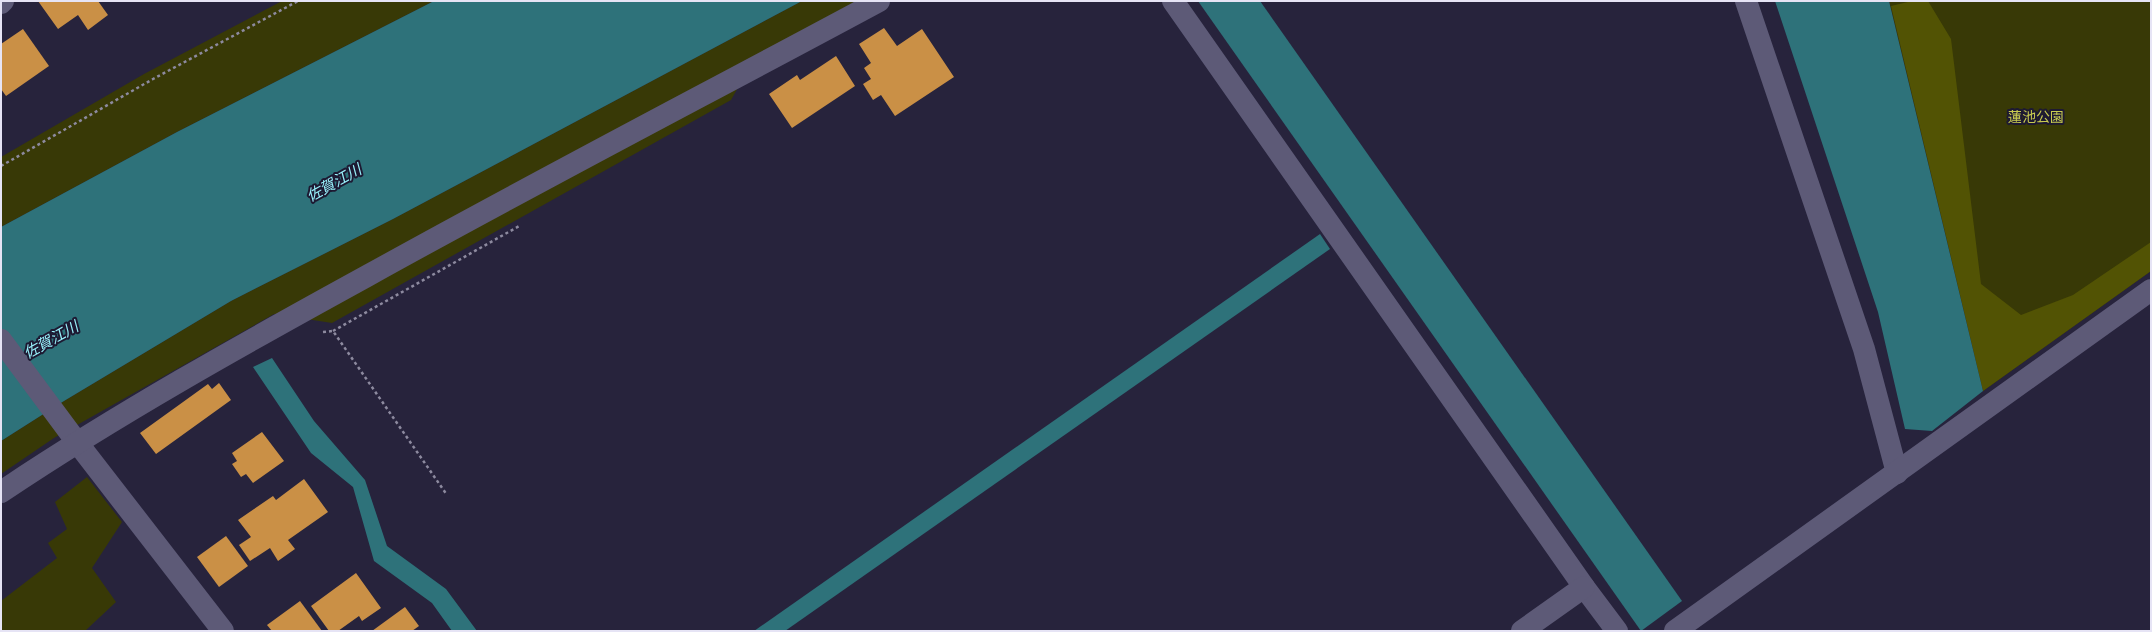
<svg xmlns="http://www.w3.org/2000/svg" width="2152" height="632" font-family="'Source Sans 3','Noto Sans JP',sans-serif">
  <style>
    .green { fill: #383906 }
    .forest { fill: #525304 }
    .water { fill: #2e727a }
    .building { fill: #ca9046 }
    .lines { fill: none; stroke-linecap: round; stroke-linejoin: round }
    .path { stroke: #8d8a9f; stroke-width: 2.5; stroke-dasharray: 3 3; stroke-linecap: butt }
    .street { stroke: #5d5a77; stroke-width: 22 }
    .labels { text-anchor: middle; stroke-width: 4; stroke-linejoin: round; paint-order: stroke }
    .park-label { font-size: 14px; fill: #c8cb50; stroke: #1d1932 }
    .water-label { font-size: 15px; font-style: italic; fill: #98f1fb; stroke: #1d1932 }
  </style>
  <rect width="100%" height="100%" fill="#27233c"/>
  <g class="green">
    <path d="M282,1H434L177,132L1,227V157L144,74Z"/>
    <path d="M802,1H859L755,57L731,100L332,323L274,314L54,438L1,474V441L64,401L231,301L393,219Z"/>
    <path d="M1889,1H2151V271L1983,391Z"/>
    <path d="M87,477L122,522L92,568L116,602L85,631H1V601L57,558L48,543L67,529L55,502Z"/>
  </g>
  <path class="forest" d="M1912,1H1928L1951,39L1981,284L2021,315L2073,295L2151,242V271L1983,391L1891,6Z"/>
  <g class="water">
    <path d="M434,1H802L393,219L231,301L64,401L1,441V227L177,132Z"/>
    <path d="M1198,1H1260L1682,601L1641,631Z"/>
    <path d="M1775,1H1889L1983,391L1932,431L1905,429L1878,312Z"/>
    <path d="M1320,234L1330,249L785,631H754Z"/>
    <path d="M272,358L314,421L365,480L387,546L446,589L477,631H452L432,603L374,561L353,487L311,453L253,367Z"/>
  </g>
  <g class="building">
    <path d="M38,1H98L108,15L88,30L78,15L58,29Z"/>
    <path d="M884,28L897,46L922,29L954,77L895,116L881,95L873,100L863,84L871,79L864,68L871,63L859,44Z"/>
    <path d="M23,29L49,66L6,96L1,89V44Z"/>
    <path d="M836,56L855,86L792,128L769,94L797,75L800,80Z"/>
    <path d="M219,383L231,400L156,454L140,433L208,384L212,389Z"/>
    <path d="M262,432L284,461L253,483L246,474L241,477L232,464L237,461L232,453Z"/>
    <path d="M304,479L328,512L288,540L295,549L278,561L270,548L250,561L239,545L251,537L238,520L273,496L276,500Z"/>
    <path d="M226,536L248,566L219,587L197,557Z"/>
    <path d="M356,573L381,608L362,621L359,616L338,631H329L311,606Z"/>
    <path d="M300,601L322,631H272L267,625Z"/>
    <path d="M405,607L419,626L412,631H372Z"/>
  </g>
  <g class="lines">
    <g class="path">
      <path d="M1,166L153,79L298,1"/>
      <path d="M333,331L521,225"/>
      <path d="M323,332L333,331L447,495"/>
    </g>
    <g class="street">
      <path d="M1173,1L1584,587L1617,631"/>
      <path d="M1746,1L1864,349L1897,473"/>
      <path d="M1,3L3,1"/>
      <path d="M1,340L76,441L223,631"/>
      <path d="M1,492C119,413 243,344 367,276C536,182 708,93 879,1"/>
      <path d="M1522,631L1584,587"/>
      <path d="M1675,631L2151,290"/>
    </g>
  </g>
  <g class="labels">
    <g class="park-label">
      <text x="2036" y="122">蓮池公園</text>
    </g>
    <g class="water-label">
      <text transform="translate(334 183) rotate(-29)" y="5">佐賀江川</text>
      <text transform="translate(51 340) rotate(-29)" y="5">佐賀江川</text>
    </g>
  </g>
  <rect width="2152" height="632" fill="none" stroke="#e6e4f5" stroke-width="4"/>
</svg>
